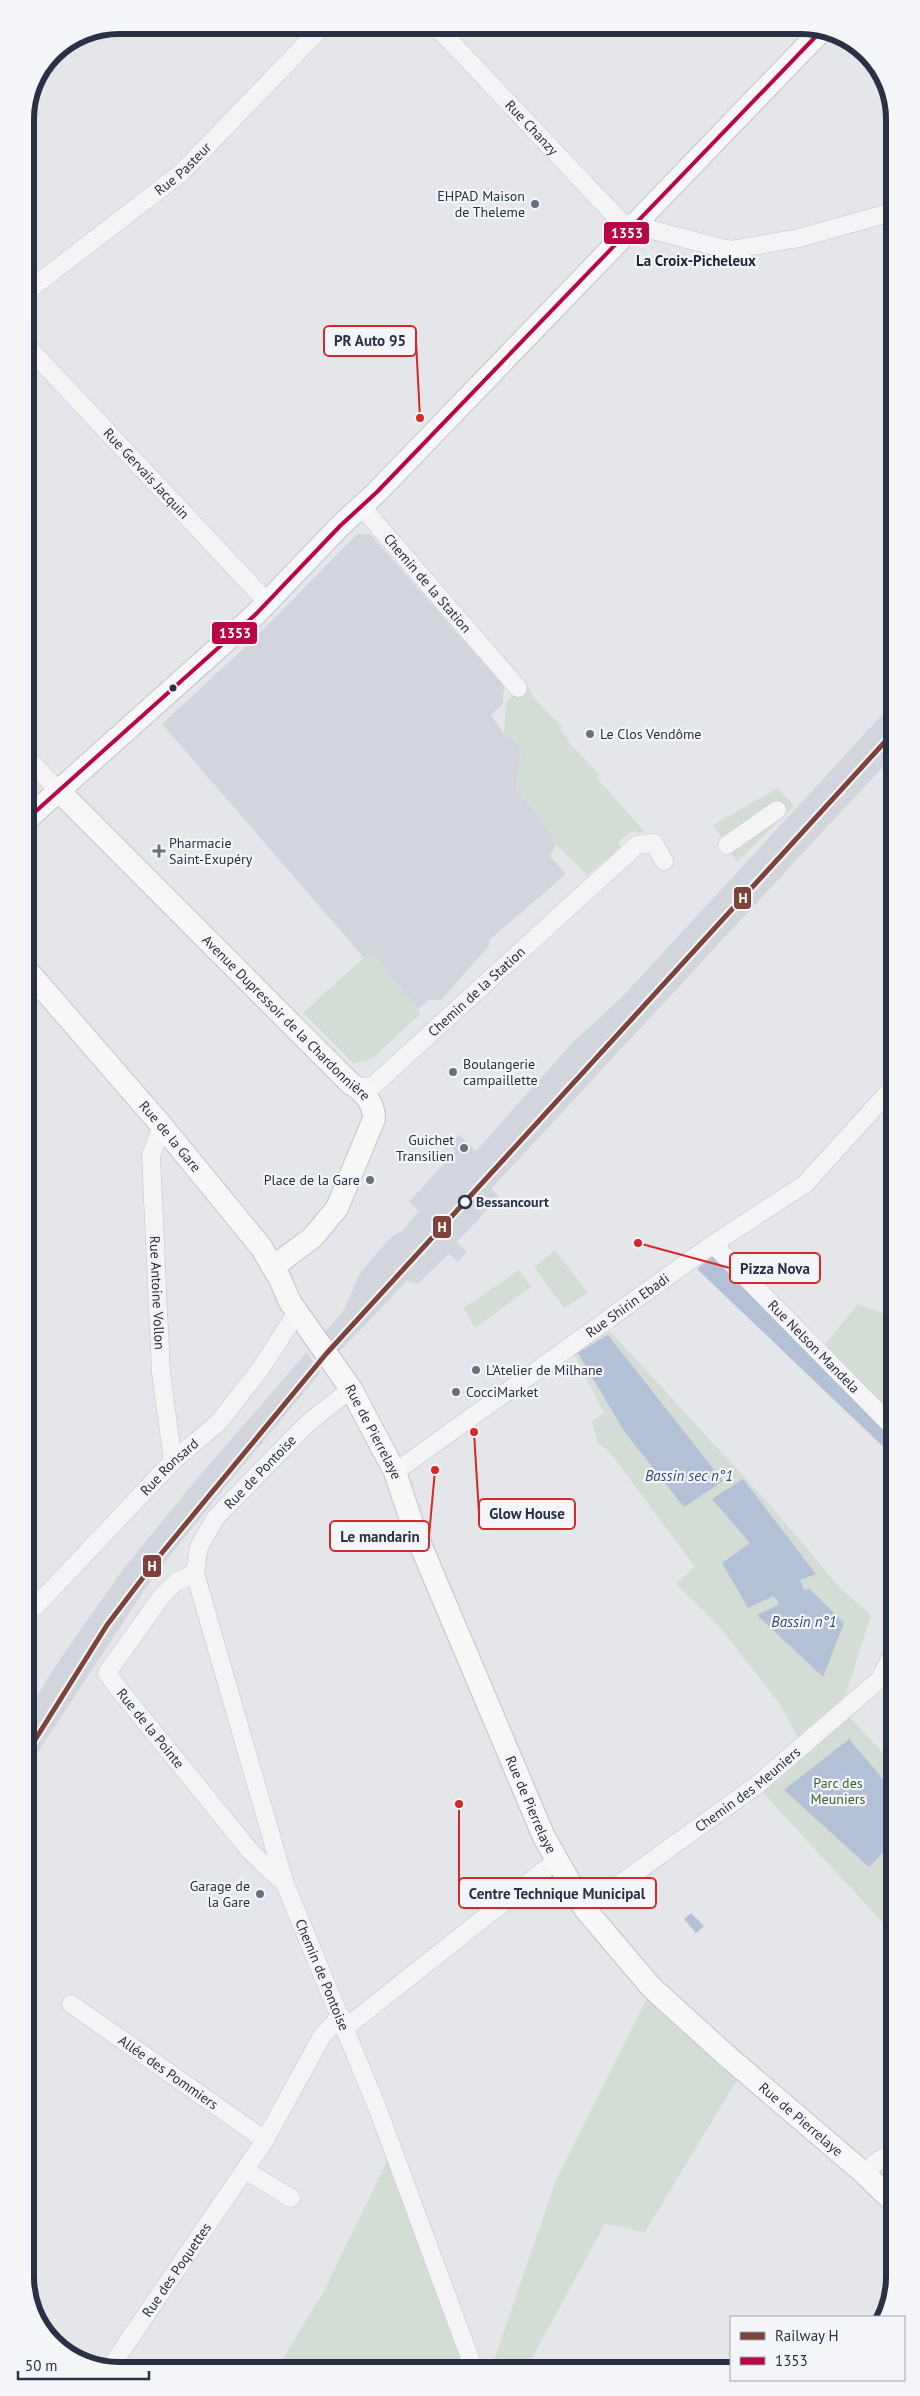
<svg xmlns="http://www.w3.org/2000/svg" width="920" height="2396" font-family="'PT Sans',sans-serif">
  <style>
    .built { fill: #d3d5dc }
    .green { fill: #d4ddd5 }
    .water { fill: #b3c0d5 }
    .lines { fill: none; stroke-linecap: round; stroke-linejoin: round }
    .minor-casing { stroke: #c3c4c7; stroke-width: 19 }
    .major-casing { stroke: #c0c3c7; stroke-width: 24 }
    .minor { stroke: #f4f4f6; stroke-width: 18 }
    .major { stroke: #f7f7f8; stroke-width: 22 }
    .bus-1-casing { stroke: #f3f5f8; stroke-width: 8 }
    .bus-1 { stroke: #b90745; stroke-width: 4 }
    .rail-1-casing { stroke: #f3f5f8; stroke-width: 9 }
    .rail-1 { stroke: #7b4339; stroke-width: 5 }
    .poi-dot { fill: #6b707e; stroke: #f3f5f8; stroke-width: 2 }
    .bus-dot { fill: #2a3144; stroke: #f3f5f8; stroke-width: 2 }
    .stop-dot { fill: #f3f5f8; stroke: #2a3144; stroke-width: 2.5 }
    .labels { text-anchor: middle; stroke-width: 4.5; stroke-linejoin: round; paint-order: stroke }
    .street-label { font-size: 14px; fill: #2a3144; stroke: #f3f5f8 }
    .poi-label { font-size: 14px; fill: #2a3144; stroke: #f3f5f8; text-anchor: start }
    .stop-label { font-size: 14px; font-weight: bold; fill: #2a3144; stroke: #f3f5f8; text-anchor: start }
    .park-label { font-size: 14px; fill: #3b6136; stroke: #f3f5f8 }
    .neighbourhood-label { font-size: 15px; font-weight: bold; fill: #1c2235; stroke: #f3f5f8 }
    .water-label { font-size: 15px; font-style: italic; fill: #324c7a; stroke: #f3f5f8 }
    .rim { fill: none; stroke: #2a3144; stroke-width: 6 }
    .leader { fill: none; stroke: #d62828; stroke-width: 2 }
    .callout-dot { fill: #d62828; stroke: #f3f5f8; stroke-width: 2 }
    .callout { fill: #f3f5f8; stroke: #d62828; stroke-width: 2 }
    .callout-label { font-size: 15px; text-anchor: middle; font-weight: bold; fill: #2a3144 }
    .line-badge { stroke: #f3f5f8; stroke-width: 2 }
    .badge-label { font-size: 14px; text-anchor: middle; font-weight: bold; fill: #fff }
  </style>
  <rect width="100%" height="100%" fill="#e5e6e9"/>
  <g class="built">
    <path d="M357,534H370L504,686L503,704L491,715L504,734L512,738L521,749L516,789L551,832L556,845L550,856L566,874L489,940V946L441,1000H428L418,1009L370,952L364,958L162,724L257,636Z"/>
    <path d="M893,703V756L491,1189L499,1197L457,1242L467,1252L458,1262L449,1254L418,1284L407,1281L338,1353L323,1334L343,1312L360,1273L390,1238L403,1230L419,1211L409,1202L455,1151L450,1145L459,1135L476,1151L570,1045L623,996Z"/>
    <path d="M307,1352L320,1373L221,1492L153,1577L28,1767L27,1712L60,1659L124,1568L200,1475Z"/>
  </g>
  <g class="green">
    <path d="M523,682L533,693L531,695L563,728L560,730L570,741L569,743L600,775L597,778L646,833L631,832L619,841L621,849L587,875L556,845L551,832L516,789L521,749L512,738L504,734L506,703Z"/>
    <path d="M778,788L794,806L737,862L713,825Z"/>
    <path d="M370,952L421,1013L372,1059L353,1063L303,1013Z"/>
    <path d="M555,1250L588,1293L564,1308L534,1267Z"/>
    <path d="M519,1270L531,1287L475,1328L464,1308Z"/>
    <path d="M858,1304L894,1317V1415L824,1346Z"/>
    <path d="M610,1331L771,1506L841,1589L871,1615L846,1694L805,1743L844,1711L894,1765V1935L752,1781L803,1746L779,1703L719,1626L676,1584L695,1567L609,1451L598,1443L592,1421L604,1413L574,1354Z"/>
    <path d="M652,1988L746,2065L645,2232L605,2224L526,2369H491L556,2180Z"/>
    <path d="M392,2151L469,2369L276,2370L324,2291Z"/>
  </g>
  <g class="water">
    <path d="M713,1256L894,1439V1457L697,1269Z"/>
    <path d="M608,1335L723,1481L684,1507L624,1431L578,1353Z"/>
    <path d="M743,1479L816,1574L800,1580L804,1590L809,1588L844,1623L823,1677L757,1615L779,1604L774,1596L748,1608L722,1563L750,1543L712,1499Z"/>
    <path d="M849,1739L894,1792V1842L869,1867L784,1790Z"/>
    <path d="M691,1913L704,1926L696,1933L684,1919Z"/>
  </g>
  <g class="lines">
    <defs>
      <g id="minor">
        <path id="s1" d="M435,25L621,222L730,250L799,238L892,212"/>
        <path id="s2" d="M25,293L181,173L324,25"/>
        <path id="s3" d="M26,345L267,602"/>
        <path id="s4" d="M361,506L518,688"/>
        <path d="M26,757L59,791"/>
        <path d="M727,845L777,810"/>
        <path id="s5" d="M358,1088L374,1085L637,845L654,843L664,861"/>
        <path id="s6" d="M162,1126L151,1155L161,1373L173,1461"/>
        <path id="s7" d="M713,1244L894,1428"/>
        <path id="s8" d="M351,1389L308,1423L216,1517L199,1547L195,1573L285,1884L377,2107L474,2369"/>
        <path id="s9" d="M395,1472L713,1244L805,1184L893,1087"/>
        <path id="s10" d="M195,1573L176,1582L162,1596L107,1673L117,1687L251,1852L285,1884"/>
        <path id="s11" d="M27,1608L36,1606L173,1461L219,1422L261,1368L292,1320L299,1314"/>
        <path id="s12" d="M585,1909L757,1785L880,1679L894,1651"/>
        <path id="s13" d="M71,2004L265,2140"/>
        <path d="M345,2028L557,1860"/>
        <path d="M245,2170L291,2198"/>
        <path d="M865,2174L875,2163L895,2150"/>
        <path id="s14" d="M109,2369L265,2140L322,2036L341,2016"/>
      </g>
      <g id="major">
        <path id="s15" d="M59,791L350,1083C364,1092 374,1102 374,1119L337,1208L313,1237L273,1267"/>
        <path d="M26,820L255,615L340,526L377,492L821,31"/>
        <path id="s16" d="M26,969L162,1126L261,1247L280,1279L290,1302L351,1389L395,1472L415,1532L544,1837L585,1909L652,1988L727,2056L865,2174L895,2203"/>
      </g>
    </defs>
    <use href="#minor" class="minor-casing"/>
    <use href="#major" class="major-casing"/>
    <use href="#minor" class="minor"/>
    <use href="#major" class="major"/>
    <defs>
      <path id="bus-1" d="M26,820L255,615L340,526L377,492L821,31"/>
    </defs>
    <use href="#bus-1" class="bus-1-casing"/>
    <use href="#bus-1" class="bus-1"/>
    <defs>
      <path id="rail-1" d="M28,1751L107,1625L161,1554L326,1354L893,733"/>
    </defs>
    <use href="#rail-1" class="rail-1-casing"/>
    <use href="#rail-1" class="rail-1"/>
  </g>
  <g class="poi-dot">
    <circle cx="535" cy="204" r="5"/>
    <circle cx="590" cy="734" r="5"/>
    <path d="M156.5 843.5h5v5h5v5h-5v5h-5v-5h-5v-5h5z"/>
    <circle cx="453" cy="1072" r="5"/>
    <circle cx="464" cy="1148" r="5"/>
    <circle cx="370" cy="1180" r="5"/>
    <circle cx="476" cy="1370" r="5"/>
    <circle cx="456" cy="1392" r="5"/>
    <circle cx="260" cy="1894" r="5"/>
  </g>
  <circle class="bus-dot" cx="173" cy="688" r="4.5"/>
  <circle class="stop-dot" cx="465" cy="1202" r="6"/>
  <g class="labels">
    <g class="street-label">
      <text dy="5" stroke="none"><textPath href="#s1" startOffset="141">Rue Chanzy</textPath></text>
      <text dy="5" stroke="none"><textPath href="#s2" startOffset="201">Rue Pasteur</textPath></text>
      <text dy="5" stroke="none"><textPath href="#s3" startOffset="176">Rue Gervais Jacquin</textPath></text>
      <text dy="5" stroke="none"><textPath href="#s4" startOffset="102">Chemin de la Station</textPath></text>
      <text dy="5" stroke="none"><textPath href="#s5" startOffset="155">Chemin de la Station</textPath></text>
      <text dy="5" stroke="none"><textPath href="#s15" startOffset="321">Avenue Dupressoir de la Chardonnière</textPath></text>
      <text dy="5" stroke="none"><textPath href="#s16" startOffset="221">Rue de la Gare</textPath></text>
      <text dy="5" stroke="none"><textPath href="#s6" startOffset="169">Rue Antoine Vollon</textPath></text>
      <text dy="5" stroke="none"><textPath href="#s9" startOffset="286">Rue Shirin Ebadi</textPath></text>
      <text dy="5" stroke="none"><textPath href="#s7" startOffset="144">Rue Nelson Mandela</textPath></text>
      <text dy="5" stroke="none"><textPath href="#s16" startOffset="581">Rue de Pierrelaye</textPath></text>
      <text dy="5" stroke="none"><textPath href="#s11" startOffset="202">Rue Ronsard</textPath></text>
      <text transform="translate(260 1472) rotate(-46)" y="5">Rue de Pontoise</text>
      <text dy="5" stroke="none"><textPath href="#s10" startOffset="206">Rue de la Pointe</textPath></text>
      <text dy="5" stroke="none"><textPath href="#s12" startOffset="202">Chemin des Meuniers</textPath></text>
      <text dy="5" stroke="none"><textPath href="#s16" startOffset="986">Rue de Pierrelaye</textPath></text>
      <text dy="5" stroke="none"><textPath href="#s8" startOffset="669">Chemin de Pontoise</textPath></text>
      <text dy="5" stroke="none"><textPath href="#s13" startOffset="119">Allée des Pommiers</textPath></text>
      <text dy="5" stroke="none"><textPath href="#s16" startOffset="1406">Rue de Pierrelaye</textPath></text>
      <text dy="5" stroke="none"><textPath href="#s14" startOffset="120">Rue des Poquettes</textPath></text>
    </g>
    <g class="poi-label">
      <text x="525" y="201" text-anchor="end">EHPAD Maison<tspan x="525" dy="16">de Theleme</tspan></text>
      <text x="600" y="739">Le Clos Vendôme</text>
      <text x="169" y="848">Pharmacie<tspan x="169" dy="16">Saint-Exupéry</tspan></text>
      <text x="463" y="1069">Boulangerie<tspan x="463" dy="16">campaillette</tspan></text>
      <text x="454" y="1145" text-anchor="end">Guichet<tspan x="454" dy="16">Transilien</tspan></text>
      <text x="360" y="1185" text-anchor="end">Place de la Gare</text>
      <text x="486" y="1375">L'Atelier de Milhane</text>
      <text x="466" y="1397">CocciMarket</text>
      <text x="250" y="1891" text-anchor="end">Garage de<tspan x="250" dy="16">la Gare</tspan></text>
    </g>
    <g class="stop-label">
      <text x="476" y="1207">Bessancourt</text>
    </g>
    <g class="park-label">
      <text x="838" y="1788">Parc des<tspan x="838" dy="16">Meuniers</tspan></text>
    </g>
    <g class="neighbourhood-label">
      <text x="696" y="266">La Croix-Picheleux</text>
    </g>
    <g class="water-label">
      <text x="689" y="1481">Bassin sec n°1</text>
      <text x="804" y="1627">Bassin n°1</text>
    </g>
  </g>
  <path d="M0 0H920V2396H0ZM119 34H801A85 85 0 0 1 886 119V2277A85 85 0 0 1 801 2362H119A85 85 0 0 1 34 2277V119A85 85 0 0 1 119 34Z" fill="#f3f5f8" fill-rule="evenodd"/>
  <path class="rim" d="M119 34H801A85 85 0 0 1 886 119V2277A85 85 0 0 1 801 2362H119A85 85 0 0 1 34 2277V119A85 85 0 0 1 119 34Z"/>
  <path class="leader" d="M420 418L416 341M638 1243L730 1268M474 1432L479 1514M435 1470L429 1536M459 1804L459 1893"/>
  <g class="callout-dot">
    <circle cx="420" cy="418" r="5"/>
    <circle cx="638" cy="1243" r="5"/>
    <circle cx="474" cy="1432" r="5"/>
    <circle cx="435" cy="1470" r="5"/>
    <circle cx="459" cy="1804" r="5"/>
  </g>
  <g class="callout">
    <rect x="324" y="326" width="92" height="30" rx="5"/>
    <rect x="730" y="1253" width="90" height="30" rx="5"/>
    <rect x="479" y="1499" width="96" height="30" rx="5"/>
    <rect x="330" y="1521" width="99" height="30" rx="5"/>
    <rect x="459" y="1878" width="197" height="30" rx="5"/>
  </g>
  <g class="callout-label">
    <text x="370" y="346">PR Auto 95</text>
    <text x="775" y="1274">Pizza Nova</text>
    <text x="527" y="1519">Glow House</text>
    <text x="380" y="1542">Le mandarin</text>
    <text x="557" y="1899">Centre Technique Municipal</text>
  </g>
  <g class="line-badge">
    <rect x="603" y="221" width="47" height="24" rx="5" fill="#b90745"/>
    <rect x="211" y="621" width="47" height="24" rx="5" fill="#b90745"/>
    <rect x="733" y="886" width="19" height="24" rx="5" fill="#7b4339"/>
    <rect x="432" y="1215" width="20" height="24" rx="5" fill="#7b4339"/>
    <rect x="142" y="1554" width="20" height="24" rx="5" fill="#7b4339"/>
  </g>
  <g class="badge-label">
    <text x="627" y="238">1353</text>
    <text x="235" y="638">1353</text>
    <text x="743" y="903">H</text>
    <text x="442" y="1232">H</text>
    <text x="152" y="1571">H</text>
  </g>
  <rect x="730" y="2316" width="175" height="65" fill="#f3f5f8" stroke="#a3a7b0"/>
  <rect x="740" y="2332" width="25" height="8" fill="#7b4339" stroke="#a3a7b0"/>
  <text x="775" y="2341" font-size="15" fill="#2a3144">Railway H</text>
  <rect x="740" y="2357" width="25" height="8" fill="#b90745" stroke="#a3a7b0"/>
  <text x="775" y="2366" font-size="15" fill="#2a3144">1353</text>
  <path d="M18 2371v8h131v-8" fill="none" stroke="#2a3144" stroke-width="2.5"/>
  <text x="25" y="2371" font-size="15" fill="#2a3144" stroke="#f3f5f8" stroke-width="4" paint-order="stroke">50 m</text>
</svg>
